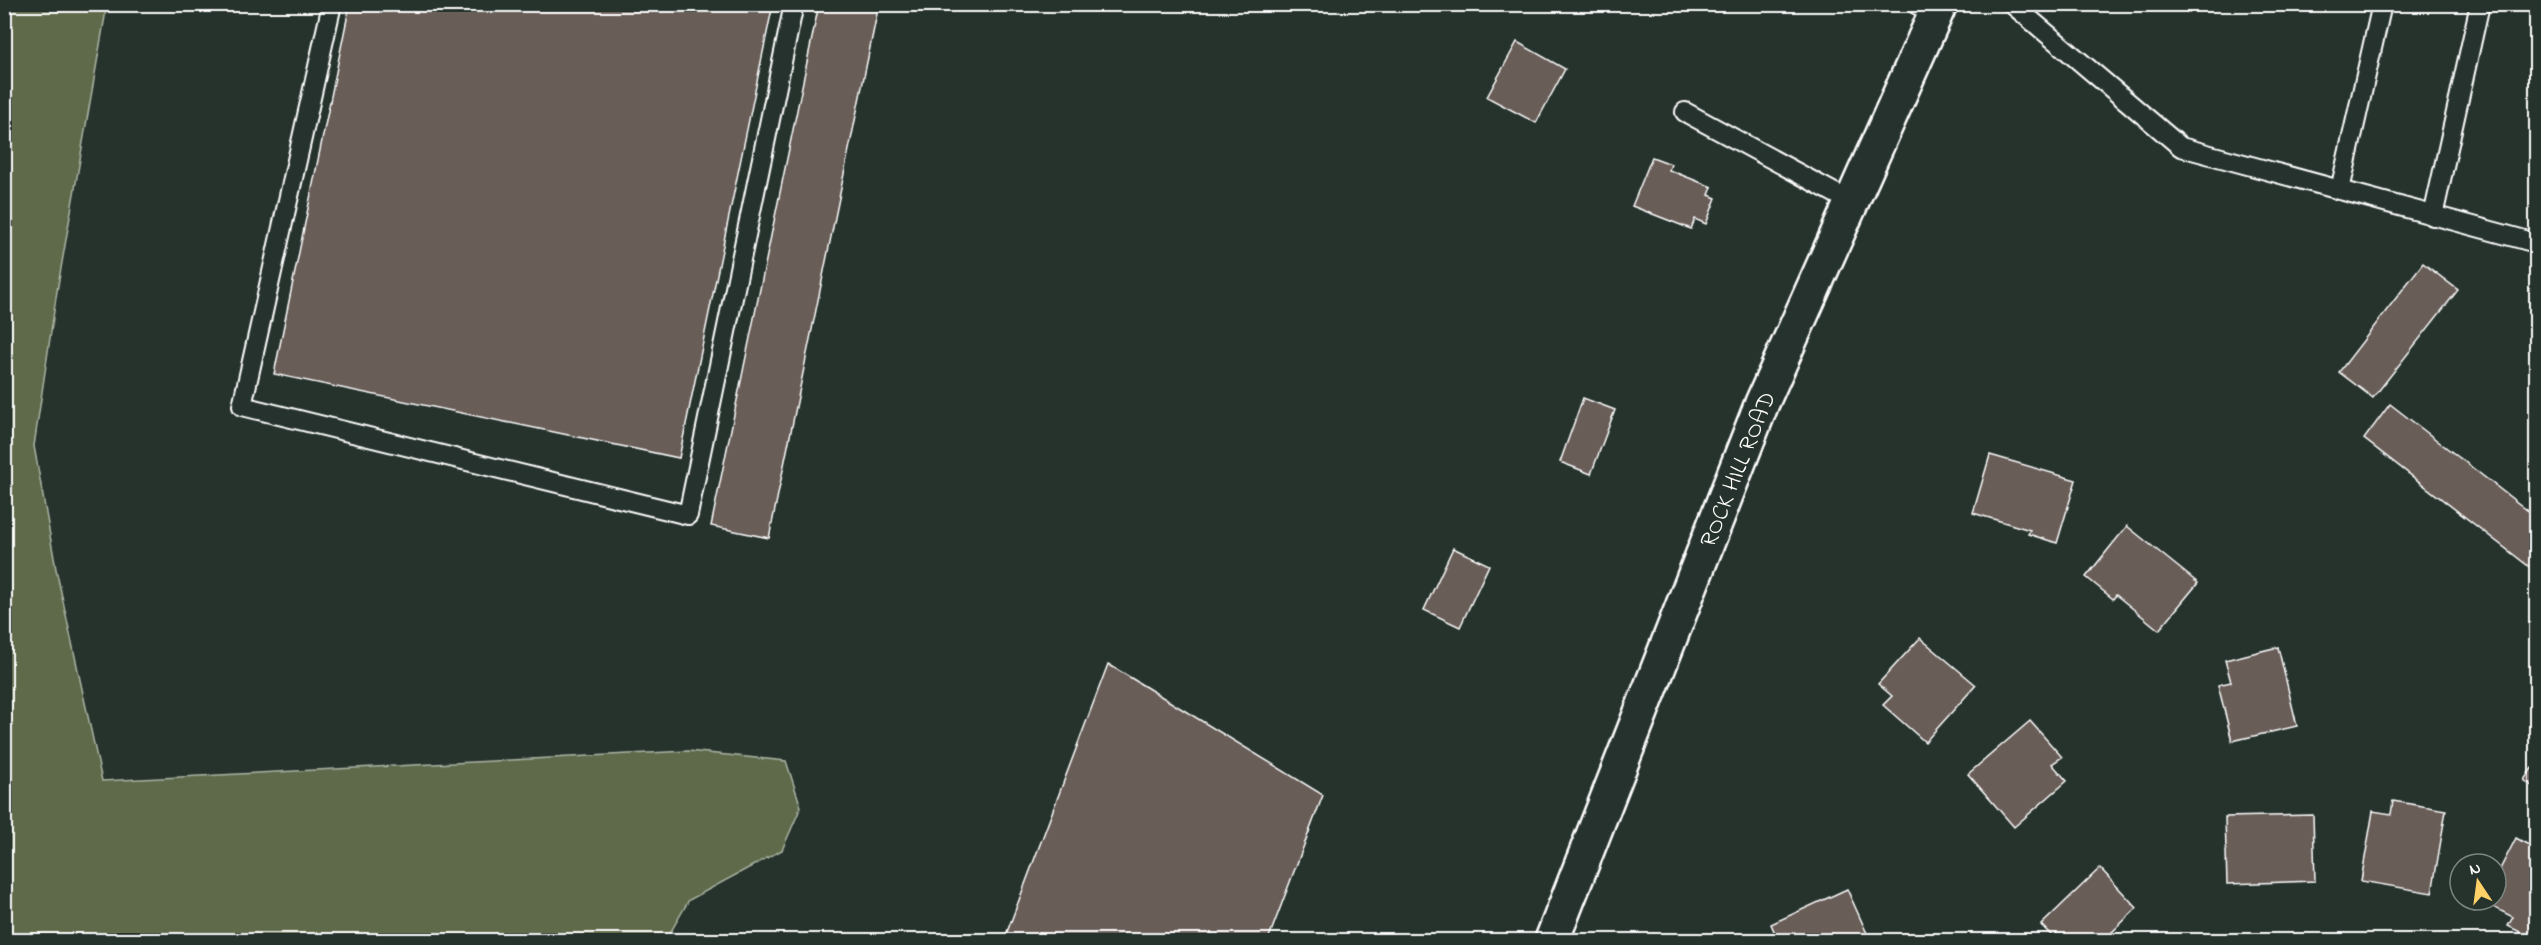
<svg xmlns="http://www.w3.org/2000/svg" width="2541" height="945" font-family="'Indie Flower',sans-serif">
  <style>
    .green { fill: #5e6b4c; stroke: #aeb5a6; stroke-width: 1.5 }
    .building { fill: #695d58; stroke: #fff; stroke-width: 1.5 }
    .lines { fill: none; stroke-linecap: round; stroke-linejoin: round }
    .service-casing { stroke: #fff; stroke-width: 22 }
    .tertiary-casing { stroke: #fff; stroke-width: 38 }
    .service { stroke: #26332d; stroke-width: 18 }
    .tertiary { stroke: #26332d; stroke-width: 33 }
    .labels { text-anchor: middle; stroke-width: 6; stroke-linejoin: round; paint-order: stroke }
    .street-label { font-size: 24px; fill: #fff; stroke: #26332d }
  </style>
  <rect width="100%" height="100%" fill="#26332d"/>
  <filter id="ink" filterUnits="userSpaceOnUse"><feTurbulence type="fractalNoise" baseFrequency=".0167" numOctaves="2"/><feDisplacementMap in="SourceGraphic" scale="12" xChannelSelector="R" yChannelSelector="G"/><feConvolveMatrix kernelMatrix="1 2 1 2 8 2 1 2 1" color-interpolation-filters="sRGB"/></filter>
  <g filter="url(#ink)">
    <path class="green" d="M5,4L107,5L57,291L34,446L56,569L102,781L688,751L786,761L801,807L782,850L689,900L666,940H5Z"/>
    <g class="building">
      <path d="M350,4H773L679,458L274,374Z"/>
      <path d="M819,4H879L769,538L711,526Z"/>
      <path d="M1517,42L1565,69L1536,123L1487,97Z"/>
      <path d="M1652,157L1671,164L1669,170L1712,187L1709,195L1716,198L1706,224L1695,219L1691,229L1632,206Z"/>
      <path d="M2423,263L2458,290L2373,398L2339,372Z"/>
      <path d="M1583,398L1615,410L1591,474L1560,462Z"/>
      <path d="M2390,404L2536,517V572L2364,439Z"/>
      <path d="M1990,455L2076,480L2057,543L2028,534L2030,530L1973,513Z"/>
      <path d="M2127,526L2198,583L2159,630L2116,595L2113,599L2086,577Z"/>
      <path d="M1453,548L1489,565L1460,627L1424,610Z"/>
      <path d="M1920,638L1976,685L1925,742L1883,705L1892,696L1878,684Z"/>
      <path d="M2278,647L2297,726L2232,741L2218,685L2231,682L2225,660Z"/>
      <path d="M1108,664L1323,795L1268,940H1004Z"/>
      <path d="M2030,721L2062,757L2052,764L2067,781L2014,827L1968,774Z"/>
      <path d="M2532,768L2536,771V788L2524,780Z"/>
      <path d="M2393,801L2446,810L2432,893L2361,881L2373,811L2391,814Z"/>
      <path d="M2313,815L2315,881L2227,884L2225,817Z"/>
      <path d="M2516,838L2536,849V940L2508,926L2513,917L2483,902L2496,900V877Z"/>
      <path d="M2100,868L2137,908L2106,938L2109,940H2056L2041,925Z"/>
      <path d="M1847,889L1870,940H1778L1771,924Z"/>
    </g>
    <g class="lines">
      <defs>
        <g id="service">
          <path d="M332,4L242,406L688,515L794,4"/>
          <path d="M1916,4L1935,14"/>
          <path d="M2012,4L2181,147L2536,243"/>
          <path d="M1685,112L1851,202"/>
          <path d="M2340,190L2382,4"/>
          <path d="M2433,216L2480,4"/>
        </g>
        <path id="tertiary" d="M1552,940L1762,403L1940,4"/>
      </defs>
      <use href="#service" class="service-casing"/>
      <use href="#tertiary" class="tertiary-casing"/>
      <use href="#service" class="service"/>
      <use href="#tertiary" class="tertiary"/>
    </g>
  </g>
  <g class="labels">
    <g class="street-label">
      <text transform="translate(1737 469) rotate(-68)" y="8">ROCK HILL ROAD</text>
    </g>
  </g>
  <rect width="2541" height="945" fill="none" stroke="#26332d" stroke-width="24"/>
  <rect x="12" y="12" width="2517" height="921" fill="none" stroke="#fff" stroke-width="2" filter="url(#ink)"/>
  <g transform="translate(2478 882) rotate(347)"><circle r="28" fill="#26332d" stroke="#7d8581" stroke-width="1.5"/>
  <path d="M0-4.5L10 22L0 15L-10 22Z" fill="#ffd166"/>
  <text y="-9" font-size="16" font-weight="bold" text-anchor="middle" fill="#ffffff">N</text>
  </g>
</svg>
